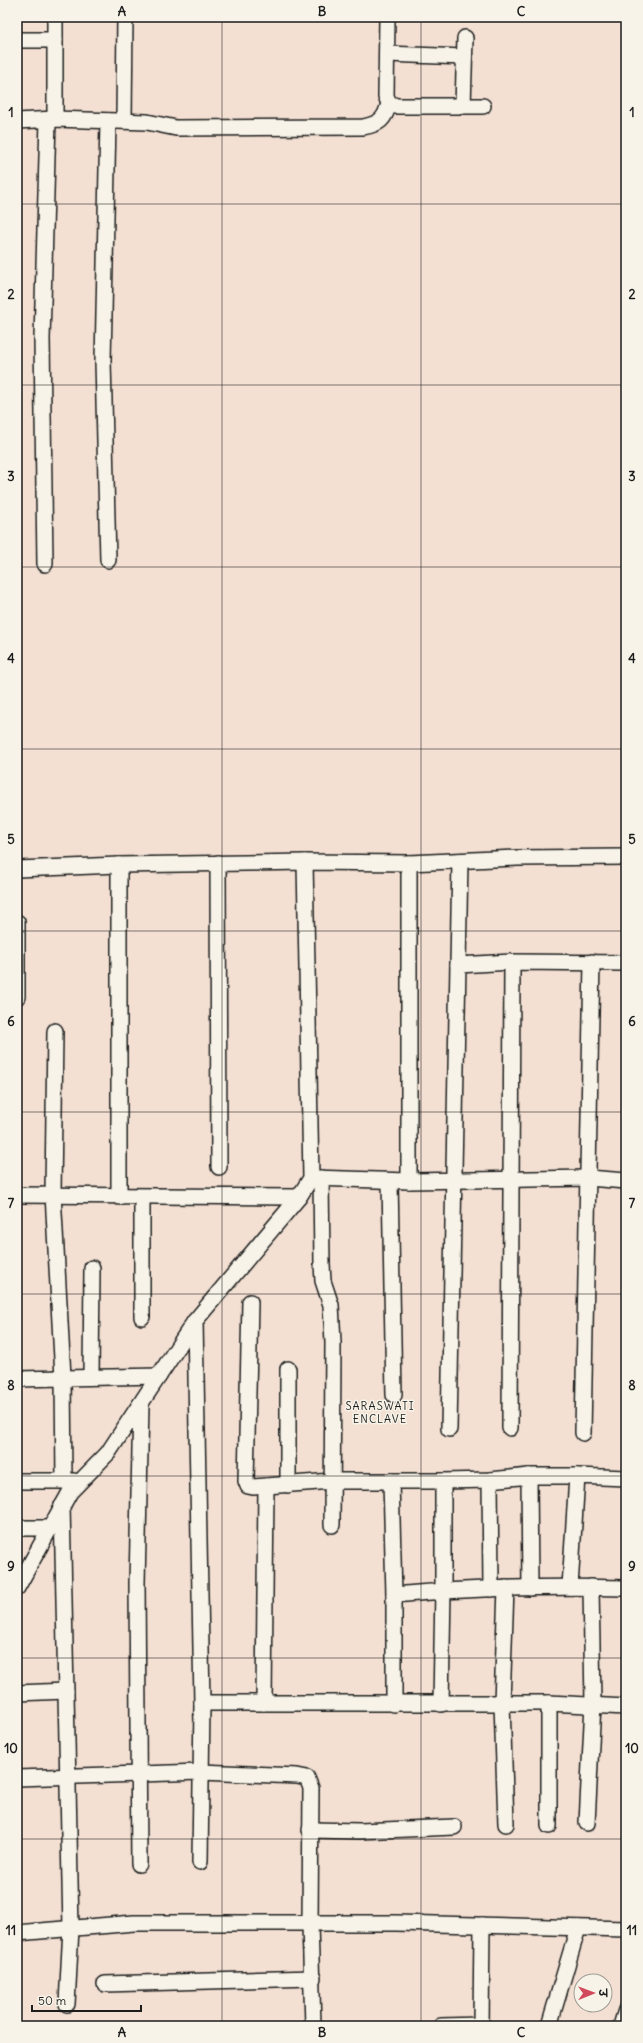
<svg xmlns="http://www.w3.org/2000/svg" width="643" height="2043" font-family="Delius,'Playpen Sans Deva',sans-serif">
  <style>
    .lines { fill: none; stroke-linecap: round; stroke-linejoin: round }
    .minor-casing { stroke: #1c1c1c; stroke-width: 18 }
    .minor { stroke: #f7f3e8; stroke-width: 15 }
    .grid { fill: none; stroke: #1c1c1c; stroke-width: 1; stroke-opacity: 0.55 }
    .labels { text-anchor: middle; stroke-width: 3; stroke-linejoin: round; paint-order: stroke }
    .neighbourhood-label { font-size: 11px; letter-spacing: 1px; fill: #1c1c1c; stroke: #f7f3e8 }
    .neatline { fill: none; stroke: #1c1c1c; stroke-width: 1.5 }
    .grid-label { font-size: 13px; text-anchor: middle; font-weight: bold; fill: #1c1c1c }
  </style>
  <rect width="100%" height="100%" fill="#f3e0d3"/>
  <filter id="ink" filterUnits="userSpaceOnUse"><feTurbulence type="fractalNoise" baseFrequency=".025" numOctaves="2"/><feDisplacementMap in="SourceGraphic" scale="8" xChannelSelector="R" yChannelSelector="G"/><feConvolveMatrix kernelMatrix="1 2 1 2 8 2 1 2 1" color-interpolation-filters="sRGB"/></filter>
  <g filter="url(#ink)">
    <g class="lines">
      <defs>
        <g id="minor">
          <path d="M55,17V119"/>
          <path d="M387,17L386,96L389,103L396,106H483"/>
          <path d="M17,40H55"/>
          <path d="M387,54L464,57"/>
          <path d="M463,106L465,38"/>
          <path d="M17,121L55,119L147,122L176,128L363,127C379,124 385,120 389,103"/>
          <path d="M108,121L103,361L108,560"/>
          <path d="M124,121L125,17"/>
          <path d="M45,564L42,339L48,120"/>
          <path d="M218,863L219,1167"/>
          <path d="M409,863V1181"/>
          <path d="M119,865V1197"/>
          <path d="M17,869L119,865L305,862L409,863L517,858L626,857"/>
          <path d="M17,922V997"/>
          <path d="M458,965L512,962L626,963"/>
          <path d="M55,1031L53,1194L63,1377L64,1481"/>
          <path d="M312,1178L409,1181L588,1178L626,1181"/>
          <path d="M321,1178L322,1264L323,1281L331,1305L333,1342L332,1525"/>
          <path d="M390,1181L394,1395"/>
          <path d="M17,1195L299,1197"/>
          <path d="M250,1302L246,1481L248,1486L253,1487L332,1481H443L490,1480L529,1476H577"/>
          <path d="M142,1317V1197"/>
          <path d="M195,1321L202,1703L200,1862"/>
          <path d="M288,1369V1485"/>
          <path d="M91,1377L92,1268"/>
          <path d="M17,1379L159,1376"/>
          <path d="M510,1428L512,962"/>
          <path d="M449,1429L460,861"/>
          <path d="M583,1433L592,962"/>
          <path d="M529,1476L530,1588"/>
          <path d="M490,1480L491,1589"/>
          <path d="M17,1481H74"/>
          <path d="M391,1481L394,1595V1704"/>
          <path d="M62,1506L71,1928L67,2004"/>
          <path d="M17,1528H49"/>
          <path d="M570,1587L577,1476L626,1478"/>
          <path d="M17,1588L70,1492L108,1453L195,1321L299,1197L311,1178L305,862"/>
          <path d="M394,1595C471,1588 549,1586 626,1588"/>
          <path d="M17,1693L66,1691"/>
          <path d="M202,1703H549L626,1707"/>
          <path d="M264,1703L266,1486"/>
          <path d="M441,1704L443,1590V1481"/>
          <path d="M17,1778L201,1772L297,1776L307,1778L311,1788L310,1924L313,2026"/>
          <path d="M587,1823L593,1704L591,1587"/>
          <path d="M506,1824L502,1703L506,1588"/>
          <path d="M549,1826V1703"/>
          <path d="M310,1830L360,1831L454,1827"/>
          <path d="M139,1864L137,1583L141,1405"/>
          <path d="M17,1933L134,1923H396L626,1929"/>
          <path d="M105,1984L313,1978"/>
          <path d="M441,2026L481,2025"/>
          <path d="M481,2026L482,1925"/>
          <path d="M549,2026L578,1928"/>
          <path d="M621,2026L626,2010"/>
        </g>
      </defs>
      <use href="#minor" class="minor-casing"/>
      <use href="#minor" class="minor"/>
    </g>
  </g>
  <path class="grid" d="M222,17V2026M421,17V2026M17,204H626M17,385H626M17,567H626M17,749H626M17,931H626M17,1112H626M17,1294H626M17,1476H626M17,1658H626M17,1839H626"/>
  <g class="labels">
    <g class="neighbourhood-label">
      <text x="380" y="1410">SARASWATI<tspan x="380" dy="13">ENCLAVE</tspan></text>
    </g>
  </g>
  <rect width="643" height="2043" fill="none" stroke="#f7f3e8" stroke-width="44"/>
  <g transform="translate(593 1993) rotate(89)"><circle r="19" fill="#f7f3e8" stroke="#9f9d96"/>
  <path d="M0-3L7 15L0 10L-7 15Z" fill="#d1495b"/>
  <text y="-6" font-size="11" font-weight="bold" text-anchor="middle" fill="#1c1c1c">उ</text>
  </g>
  <path d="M32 2005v6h109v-6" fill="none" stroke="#1c1c1c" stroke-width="2"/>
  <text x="38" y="2005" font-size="12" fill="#1c1c1c" stroke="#f7f3e8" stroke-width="3" paint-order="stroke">50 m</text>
  <rect x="22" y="22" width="599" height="1999" class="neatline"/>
  <g class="grid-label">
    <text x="122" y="16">A</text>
    <text x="322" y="16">B</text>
    <text x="521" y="16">C</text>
    <text x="11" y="117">1</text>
    <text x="632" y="117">1</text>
    <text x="11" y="299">2</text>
    <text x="632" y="299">2</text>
    <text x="11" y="481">3</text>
    <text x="632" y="481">3</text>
    <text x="11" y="663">4</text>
    <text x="632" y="663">4</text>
    <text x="11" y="844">5</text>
    <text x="632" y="844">5</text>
    <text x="11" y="1026">6</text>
    <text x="632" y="1026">6</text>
    <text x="11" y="1208">7</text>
    <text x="632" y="1208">7</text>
    <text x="11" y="1390">8</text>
    <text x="632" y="1390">8</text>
    <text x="11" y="1571">9</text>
    <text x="632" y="1571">9</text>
    <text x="11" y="1753">10</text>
    <text x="632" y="1753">10</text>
    <text x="11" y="1935">11</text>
    <text x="632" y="1935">11</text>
    <text x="122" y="2037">A</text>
    <text x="322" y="2037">B</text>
    <text x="521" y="2037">C</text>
  </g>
</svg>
